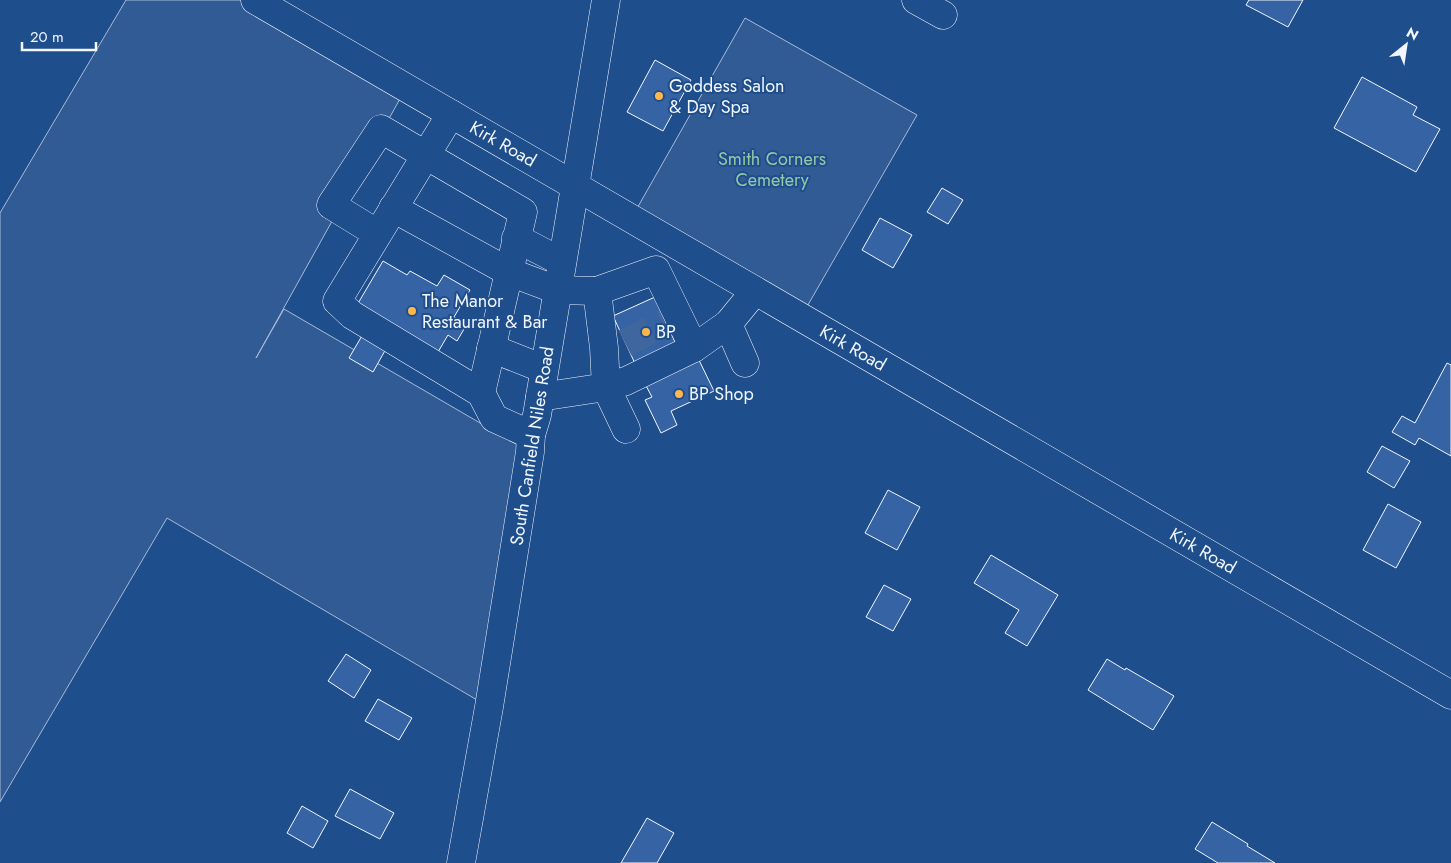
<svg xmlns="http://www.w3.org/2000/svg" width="1451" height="863" font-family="Jost,sans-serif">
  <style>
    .green { fill: #305b95; stroke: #a8bbd7 }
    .building { fill: #3563a3; stroke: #f2f6ff }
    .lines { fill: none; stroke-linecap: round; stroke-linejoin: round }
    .minor-tunnel { stroke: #3f679d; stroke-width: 28; stroke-dasharray: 28 14; stroke-linecap: butt }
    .minor-casing { stroke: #f2f6ff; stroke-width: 29 }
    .major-casing { stroke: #f2f6ff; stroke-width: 29 }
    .minor { stroke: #1f4e8c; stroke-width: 28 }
    .major { stroke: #1f4e8c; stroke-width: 28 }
    .poi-dot { fill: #ffb74d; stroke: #1f4e8c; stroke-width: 2 }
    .labels { text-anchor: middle; stroke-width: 4; stroke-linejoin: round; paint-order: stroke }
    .poi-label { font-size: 18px; fill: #f2f6ff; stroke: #1f4e8c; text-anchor: start }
    .street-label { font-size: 18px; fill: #f2f6ff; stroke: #1f4e8c }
    .park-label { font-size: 18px; fill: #97c8a6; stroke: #1f4e8c }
  </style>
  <rect width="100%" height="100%" fill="#1f4e8c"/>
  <g class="green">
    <path d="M126,0H255L406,88L256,358L284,309L530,452L489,707L167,518L0,802V213Z"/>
    <path d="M745,18L917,115L801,317L631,219Z"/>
  </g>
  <g class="building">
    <path d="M1249,0H1303L1288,27L1246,5Z"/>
    <path d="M655,60L691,80L663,131L627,112Z"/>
    <path d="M1362,77L1417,107L1413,115L1440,129L1416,172L1334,128Z"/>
    <path d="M942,188L963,200L948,224L927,212Z"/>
    <path d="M880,218L912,235L893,268L862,250Z"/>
    <path d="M383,261L407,275L410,271L437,286L444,275L470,290L454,317L467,324L457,341L448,335L438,352L357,305Z"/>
    <path d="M655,297L679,351L638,370L613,316Z"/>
    <path d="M363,334L387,347L373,372L349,358Z"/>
    <path d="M697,356L714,391L671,411L677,425L661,433L645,400L652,397L644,382Z"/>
    <path d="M1447,363L1451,365V456L1419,438L1415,445L1392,432L1402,416L1415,423Z"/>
    <path d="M1382,446L1410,461L1394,488L1367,472Z"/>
    <path d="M888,490L920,507L897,550L865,533Z"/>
    <path d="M1388,504L1421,522L1396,568L1363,550Z"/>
    <path d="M991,555L1058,595L1027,646L1005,633L1019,610L974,583Z"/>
    <path d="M884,585L911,599L893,631L866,617Z"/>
    <path d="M346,654L371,670L354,698L328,681Z"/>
    <path d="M1107,659L1125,670L1126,668L1174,696L1153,730L1088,690Z"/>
    <path d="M378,699L412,718L399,740L365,721Z"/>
    <path d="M350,789L394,813L380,839L335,816Z"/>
    <path d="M302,806L328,821L313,848L287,833Z"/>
    <path d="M647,818L674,833L657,863H621Z"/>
    <path d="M1212,822L1248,844L1247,846L1275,863H1218L1195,849Z"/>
  </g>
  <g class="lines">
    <path class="minor-tunnel" d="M625,343L666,322"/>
    <defs>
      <g id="minor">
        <path d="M255,0L1451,695"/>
        <path d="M916,0L943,15"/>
        <path d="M393,208L509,272L557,290L597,291L604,348L606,387L540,397"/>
        <path d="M378,234L331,205L381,129L523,212L481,393L352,315L337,301C375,239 413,176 451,114"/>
        <path d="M516,238L562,262"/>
        <path d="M597,291L656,270L694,348L626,381L606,387L626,429"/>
        <path d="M728,324L745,363"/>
        <path d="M491,348L544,369"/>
        <path d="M694,348L728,324L755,291"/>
        <path d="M481,393L494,418L531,435"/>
      </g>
      <path id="major" d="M461,863L489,707L530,452L531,435L537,415L606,0"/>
    </defs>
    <use href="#minor" class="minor-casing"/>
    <use href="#major" class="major-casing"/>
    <use href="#minor" class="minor"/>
    <use href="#major" class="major"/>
  </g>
  <g class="poi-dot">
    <circle cx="659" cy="96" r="5"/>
    <circle cx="412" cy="311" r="5"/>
    <circle cx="646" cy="332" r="5"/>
    <circle cx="679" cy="394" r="5"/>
  </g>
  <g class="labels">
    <g class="poi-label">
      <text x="669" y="92">Goddess Salon<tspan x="669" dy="21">&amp; Day Spa</tspan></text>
      <text x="422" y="307">The Manor<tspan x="422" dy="21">Restaurant &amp; Bar</tspan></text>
      <text x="656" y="338">BP</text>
      <text x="689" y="400">BP Shop</text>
    </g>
    <g class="street-label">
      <text transform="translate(503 144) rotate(30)" y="6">Kirk Road</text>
      <text transform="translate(853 348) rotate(30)" y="6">Kirk Road</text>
      <text transform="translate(532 446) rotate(-81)" y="6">South Canfield Niles Road</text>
      <text transform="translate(1203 551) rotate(30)" y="6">Kirk Road</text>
    </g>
    <g class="park-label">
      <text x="772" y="165">Smith Corners<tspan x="772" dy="21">Cemetery</tspan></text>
    </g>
  </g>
  <g transform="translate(1406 45) rotate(30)" stroke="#1f4e8c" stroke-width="4" paint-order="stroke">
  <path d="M0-4L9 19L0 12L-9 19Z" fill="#f2f6ff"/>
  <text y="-8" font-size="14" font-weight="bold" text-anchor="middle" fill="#f2f6ff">N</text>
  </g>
  <path d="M22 42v8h74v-8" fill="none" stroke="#f2f6ff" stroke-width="2.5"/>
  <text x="30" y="42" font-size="15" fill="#f2f6ff" stroke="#1f4e8c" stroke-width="4" paint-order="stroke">20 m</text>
</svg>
